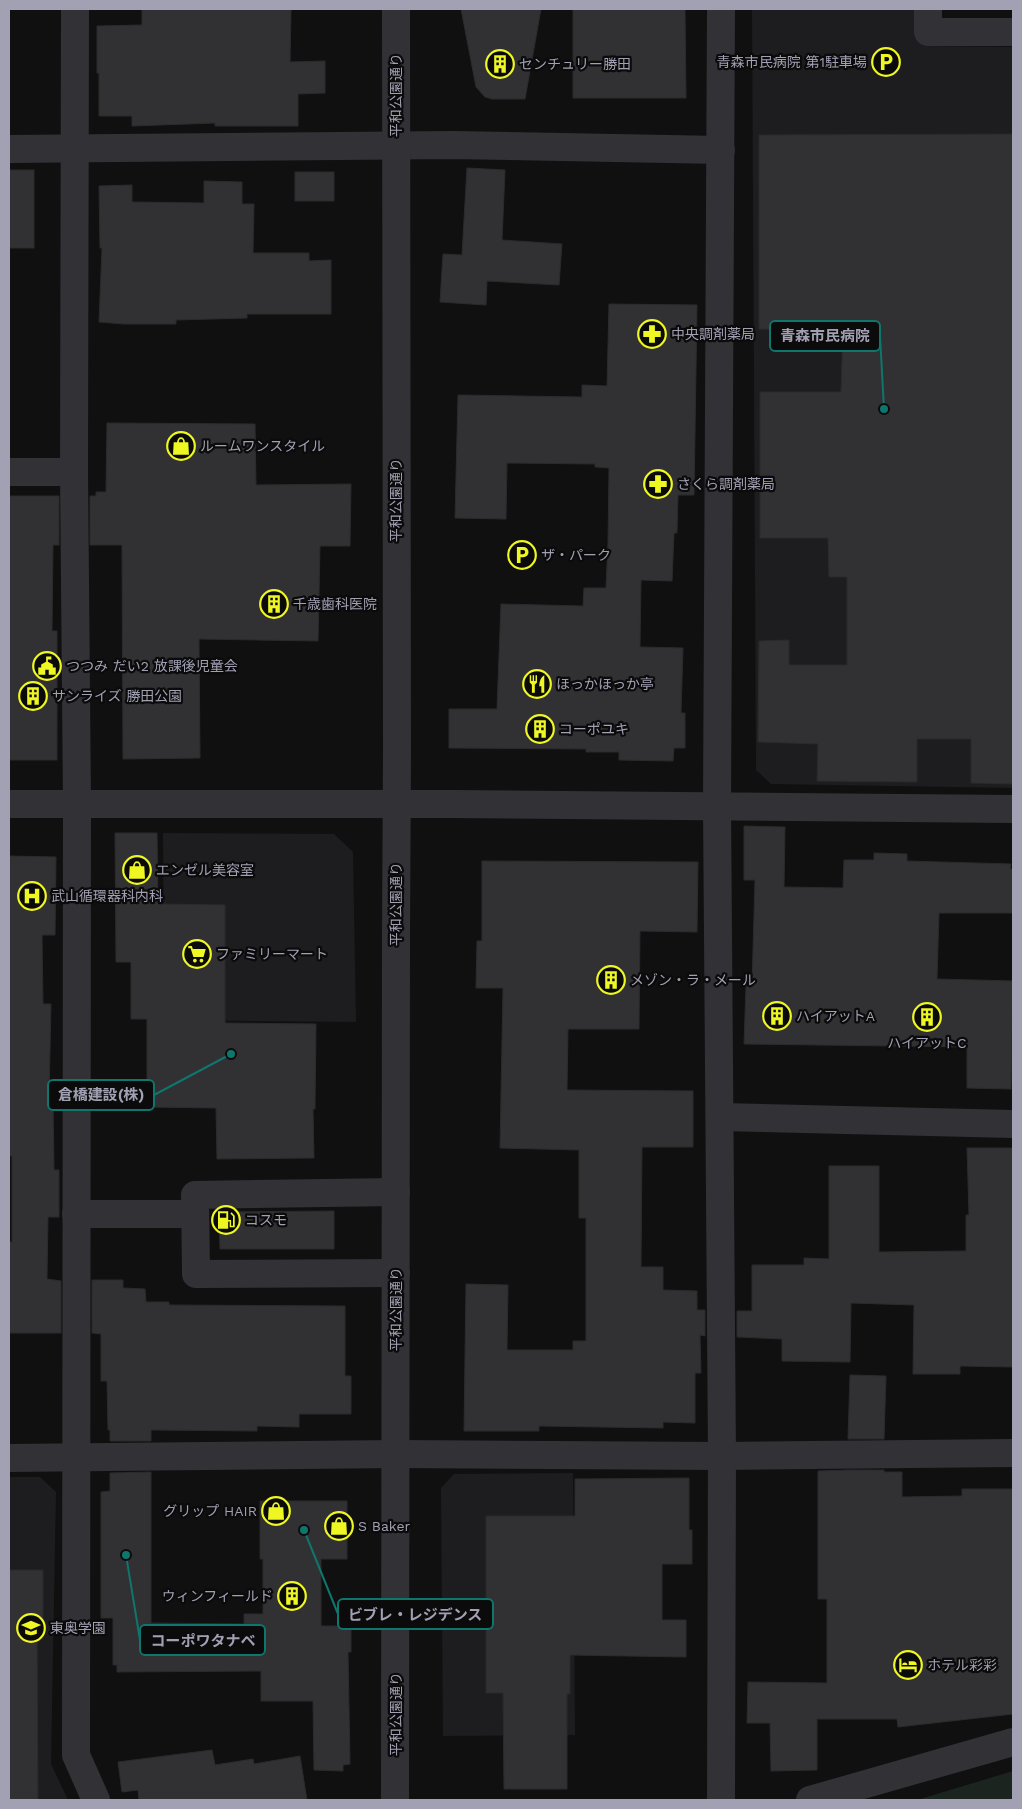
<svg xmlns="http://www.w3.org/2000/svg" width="1022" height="1809" font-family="'Work Sans','Noto Sans JP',sans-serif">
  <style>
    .built { fill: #1d1c1e }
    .green { fill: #1c2420 }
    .building { fill: #313033; stroke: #2b2a2d }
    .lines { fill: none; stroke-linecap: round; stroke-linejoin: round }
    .minor { stroke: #323136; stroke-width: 28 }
    .labels { text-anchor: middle; stroke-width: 4.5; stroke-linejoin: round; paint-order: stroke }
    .poi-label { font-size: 14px; fill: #a2a0b3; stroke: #0b0b0c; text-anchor: start }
    .street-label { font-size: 14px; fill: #a2a0b3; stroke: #0b0b0c }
    .leader { fill: none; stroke: #0f766e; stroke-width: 2 }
    .callout-dot { fill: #0f766e; stroke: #0b0b0c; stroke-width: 2 }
    .callout { fill: #0b0b0c; stroke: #0f766e; stroke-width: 2 }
    .callout-label { font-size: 15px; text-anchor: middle; font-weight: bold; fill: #a2a0b3 }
  </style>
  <rect width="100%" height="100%" fill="#101011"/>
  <g class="built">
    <path d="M752,9H921L922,42L927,46L1013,47V788L771,784L756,770Z"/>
    <path d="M163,833L334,834L353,852L356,1022L164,1020Z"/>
    <path d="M573,1473L575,1735L443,1736L441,1488L454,1474Z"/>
    <path d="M9,1477H40L56,1492L51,1764L68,1800H9Z"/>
  </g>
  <path class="green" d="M1013,1771V1800H917Z"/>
  <g class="building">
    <path d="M142,9H291L290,62L325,61V93L298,94V126H215V123L132,126V116H99V73H97V26L142,25Z"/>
    <path d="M461,9H541L525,99H492L485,97L476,87Z"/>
    <path d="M573,9H685L686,98H573Z"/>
    <path d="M1013,134V784L971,783V739H917V782L817,781L818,744L758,742L759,641L789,640V665H847V577H829L828,538H760V392H841L843,331L759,329V135Z"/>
    <path d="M467,168L505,170L502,240L562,244L559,285L487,281L486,305L440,302L443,254L462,255Z"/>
    <rect x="9" y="170" width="25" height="78"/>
    <rect x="295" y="172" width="39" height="29"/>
    <path d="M204,181L242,182V204H254L253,253H309V261L331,260V314H247V318L176,320V324H124L99,322L102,248H100L99,186L132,185V202L204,203Z"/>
    <path d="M609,304L697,305L694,495H678L677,533H674L672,581L641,580L640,647L683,648L681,713H685V748H674L673,761L619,760V752H586V749L449,748V709H497L501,604L583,606L584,588H606L608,543L609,468L595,467V464L507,463L506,519L455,518L458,395L582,397V385L607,386Z"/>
    <path d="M107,423L255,424L256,485L351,484L350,546H320L318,641L199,639L200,758L123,759L122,545H90V496H96V492H106Z"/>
    <path d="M9,496H59V545H53L52,631H57V760H9Z"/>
    <path d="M744,826L785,827L784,887L843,888L844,860H874V853L907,854V861L1011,864L1010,869H1013V913H939L937,979L1013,981L1011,1089L967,1088V1047L744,1044L746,986H752L755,880H744Z"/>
    <path d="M115,833H157L158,904L225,905V1023L316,1024L315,1109H313L314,1158L217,1159L216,1108L147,1107V1019H131V962H116Z"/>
    <path d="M9,856L56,857L55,935H42L43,1004H51L49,1098H53L54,1170H59V1217H48L47,1279L61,1281V1333H9V1242H12V1156H9Z"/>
    <path d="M482,861L698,862L697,932L640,931L639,1029H568L567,1090L693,1091V1147H642L641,1267H663V1290L697,1291V1310H705V1336L700,1335L701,1373H695V1423L663,1422V1428L539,1426V1431H464L466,1284L508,1285L507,1350H573V1341H586V1218H579V1150L500,1148L503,988H476L477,941H482Z"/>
    <path d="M967,1148H1013V1367L960,1366V1374H913L914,1305L851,1303L850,1362L782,1361V1339L737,1337V1311H752V1265H804V1258L829,1259V1166H879V1252L966,1251V1215H969Z"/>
    <path d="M334,1211V1249H220L219,1212Z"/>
    <path d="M92,1280H123V1288L145,1289L146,1302H169V1305L345,1306V1376H351V1414H299V1427L257,1426V1431L151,1430V1441H110V1430H108L107,1381H101V1334L92,1333Z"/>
    <path d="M850,1375L886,1376L884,1439H848Z"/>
    <path d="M848,1470H884V1472H902V1497L962,1496V1489H1013V1714L898,1727L897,1719H817V1770L771,1771L770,1723H747L748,1682L827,1683V1599H818V1471Z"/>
    <path d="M151,1472V1623L244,1624V1614H263V1559H260V1501H347V1559H321V1626H351V1652H348L350,1764L343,1765V1771L314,1770L313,1701H261V1671L117,1672V1665H113V1618H101V1492L110,1491V1473Z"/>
    <path d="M689,1478V1530H692V1564H662V1620H686V1657L570,1655V1694H567V1789H504L503,1693H486V1516H575V1479Z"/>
    <path d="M9,1570H43V1619H37L38,1800H9Z"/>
    <path d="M212,1750L215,1765L253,1759L254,1764L300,1756L307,1800H139L138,1790L122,1792L118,1762Z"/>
  </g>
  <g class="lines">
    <g class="minor">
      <path d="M75,9L74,472L77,804L76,1755L96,1800"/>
      <path d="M928,9V32H1013"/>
      <path d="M9,149L453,145L721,150"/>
      <path d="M9,472H74"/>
      <path d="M9,804H454L1013,809"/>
      <path d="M721,1117L1013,1124"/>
      <path d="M396,1192L195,1195L196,1274L396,1273"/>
      <path d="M76,1214H195"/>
      <path d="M9,1458L397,1454L722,1456L1013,1453"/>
      <path d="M395,1800L396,937L397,750L396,9"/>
      <path d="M721,1800L722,1456L717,806L721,9"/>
      <path d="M810,1800L1013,1742"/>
    </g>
  </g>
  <defs>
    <symbol id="parking-ring" viewBox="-11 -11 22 22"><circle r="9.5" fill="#0b0b0c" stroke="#eff722" stroke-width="1.5"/><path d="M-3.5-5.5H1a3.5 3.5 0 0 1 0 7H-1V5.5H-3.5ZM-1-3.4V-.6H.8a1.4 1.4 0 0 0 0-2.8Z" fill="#eff722"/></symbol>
    <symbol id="building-ring" viewBox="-11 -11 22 22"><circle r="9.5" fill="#0b0b0c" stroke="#eff722" stroke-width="1.5"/><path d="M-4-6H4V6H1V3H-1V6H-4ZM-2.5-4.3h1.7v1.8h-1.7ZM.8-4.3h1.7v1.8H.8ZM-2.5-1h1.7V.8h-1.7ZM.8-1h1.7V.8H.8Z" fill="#eff722"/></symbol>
    <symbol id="pharmacy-ring" viewBox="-11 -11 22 22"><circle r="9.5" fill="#0b0b0c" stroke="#eff722" stroke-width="1.5"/><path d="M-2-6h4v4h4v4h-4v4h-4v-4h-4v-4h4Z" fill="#eff722"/></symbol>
    <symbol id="shop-ring" viewBox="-11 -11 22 22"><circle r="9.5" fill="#0b0b0c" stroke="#eff722" stroke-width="1.5"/><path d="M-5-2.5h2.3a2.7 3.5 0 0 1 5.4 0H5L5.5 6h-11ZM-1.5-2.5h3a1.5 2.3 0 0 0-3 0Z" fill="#eff722"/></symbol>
    <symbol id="civic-ring" viewBox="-11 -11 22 22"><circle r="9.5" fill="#0b0b0c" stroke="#eff722" stroke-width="1.5"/><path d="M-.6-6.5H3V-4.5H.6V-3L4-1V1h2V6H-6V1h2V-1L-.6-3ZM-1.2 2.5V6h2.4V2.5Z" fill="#eff722"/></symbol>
    <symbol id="restaurant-ring" viewBox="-11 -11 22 22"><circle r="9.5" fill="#0b0b0c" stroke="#eff722" stroke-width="1.5"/><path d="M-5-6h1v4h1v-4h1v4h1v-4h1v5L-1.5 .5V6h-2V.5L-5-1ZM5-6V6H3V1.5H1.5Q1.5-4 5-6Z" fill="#eff722"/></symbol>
    <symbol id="hospital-ring" viewBox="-11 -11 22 22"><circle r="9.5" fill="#0b0b0c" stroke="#eff722" stroke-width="1.5"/><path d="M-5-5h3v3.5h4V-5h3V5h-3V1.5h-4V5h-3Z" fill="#eff722"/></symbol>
    <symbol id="supermarket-ring" viewBox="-11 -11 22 22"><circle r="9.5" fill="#0b0b0c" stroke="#eff722" stroke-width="1.5"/><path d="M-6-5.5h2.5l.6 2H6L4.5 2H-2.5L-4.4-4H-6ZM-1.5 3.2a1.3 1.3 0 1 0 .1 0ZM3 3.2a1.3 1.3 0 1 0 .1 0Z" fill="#eff722"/></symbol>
    <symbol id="fuel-ring" viewBox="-11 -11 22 22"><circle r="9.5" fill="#0b0b0c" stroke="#eff722" stroke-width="1.5"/><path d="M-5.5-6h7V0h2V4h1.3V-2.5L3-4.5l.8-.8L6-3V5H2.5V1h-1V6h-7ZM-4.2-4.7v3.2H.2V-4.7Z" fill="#eff722"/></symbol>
    <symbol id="school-ring" viewBox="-11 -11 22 22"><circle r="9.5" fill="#0b0b0c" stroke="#eff722" stroke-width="1.5"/><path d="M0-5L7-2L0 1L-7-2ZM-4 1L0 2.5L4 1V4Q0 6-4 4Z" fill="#eff722"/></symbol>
    <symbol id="hotel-ring" viewBox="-11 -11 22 22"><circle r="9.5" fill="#0b0b0c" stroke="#eff722" stroke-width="1.5"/><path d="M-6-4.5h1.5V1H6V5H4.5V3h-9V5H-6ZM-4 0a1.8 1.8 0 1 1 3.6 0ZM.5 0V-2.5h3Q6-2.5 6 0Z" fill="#eff722"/></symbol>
  </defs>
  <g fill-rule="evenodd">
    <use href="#parking-ring" x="870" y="46" width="32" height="32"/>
    <use href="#building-ring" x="484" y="48" width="32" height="32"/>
    <use href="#pharmacy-ring" x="636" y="318" width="32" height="32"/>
    <use href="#shop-ring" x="165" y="430" width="32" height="32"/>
    <use href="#pharmacy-ring" x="642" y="468" width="32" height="32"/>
    <use href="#parking-ring" x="506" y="539" width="32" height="32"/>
    <use href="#building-ring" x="258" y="588" width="32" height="32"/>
    <use href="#civic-ring" x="31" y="650" width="32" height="32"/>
    <use href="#restaurant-ring" x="521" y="668" width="32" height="32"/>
    <use href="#building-ring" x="17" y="680" width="32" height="32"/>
    <use href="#building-ring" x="524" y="713" width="32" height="32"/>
    <use href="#shop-ring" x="121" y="854" width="32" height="32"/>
    <use href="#hospital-ring" x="16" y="880" width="32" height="32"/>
    <use href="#supermarket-ring" x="181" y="938" width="32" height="32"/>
    <use href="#building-ring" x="595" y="964" width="32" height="32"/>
    <use href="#building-ring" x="761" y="1000" width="32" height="32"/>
    <use href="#building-ring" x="911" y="1001" width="32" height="32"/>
    <use href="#fuel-ring" x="210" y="1204" width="32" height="32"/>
    <use href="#shop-ring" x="260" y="1495" width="32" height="32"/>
    <use href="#shop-ring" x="323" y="1510" width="32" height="32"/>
    <use href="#building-ring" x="276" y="1580" width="32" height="32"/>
    <use href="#school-ring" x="15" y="1612" width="32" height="32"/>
    <use href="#hotel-ring" x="892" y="1649" width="32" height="32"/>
  </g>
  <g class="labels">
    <g class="poi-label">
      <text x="867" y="67" text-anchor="end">青森市民病院 第1駐車場</text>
      <text x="519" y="69">センチュリー勝田</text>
      <text x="671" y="339">中央調剤薬局</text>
      <text x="200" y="451">ルームワンスタイル</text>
      <text x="677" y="489">さくら調剤薬局</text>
      <text x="541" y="560">ザ・パーク</text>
      <text x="293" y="609">千歳歯科医院</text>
      <text x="66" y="671">つつみ だい2 放課後児童会</text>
      <text x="556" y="689">ほっかほっか亭</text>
      <text x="52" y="701">サンライズ 勝田公園</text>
      <text x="559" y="734">コーポユキ</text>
      <text x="156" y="875">エンゼル美容室</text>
      <text x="51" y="901">武山循環器科内科</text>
      <text x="216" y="959">ファミリーマート</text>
      <text x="630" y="985">メゾン・ラ・メール</text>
      <text x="796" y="1021">ハイアットA</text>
      <text x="927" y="1048" text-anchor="middle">ハイアットC</text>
      <text x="245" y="1225">コスモ</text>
      <text x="257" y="1516" text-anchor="end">グリップ HAIR</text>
      <text x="358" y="1531">S Baker</text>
      <text x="273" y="1601" text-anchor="end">ウィンフィールド</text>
      <text x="50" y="1633">東奥学園</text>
      <text x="927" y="1670">ホテル彩彩</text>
    </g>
    <g class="street-label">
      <text transform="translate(396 95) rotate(-90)" y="5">平和公園通り</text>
      <text transform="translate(396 500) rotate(-90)" y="5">平和公園通り</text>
      <text transform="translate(396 904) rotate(-90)" y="5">平和公園通り</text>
      <text transform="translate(396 1309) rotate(-90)" y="5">平和公園通り</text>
      <text transform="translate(396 1714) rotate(-90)" y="5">平和公園通り</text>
    </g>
  </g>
  <path class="leader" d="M884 409L880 336M231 1054L154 1095M304 1530L338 1614M126 1555L140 1640"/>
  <g class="callout-dot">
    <circle cx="884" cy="409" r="5"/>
    <circle cx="231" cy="1054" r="5"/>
    <circle cx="304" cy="1530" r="5"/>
    <circle cx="126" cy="1555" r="5"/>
  </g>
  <g class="callout">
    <rect x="770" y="321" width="110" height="30" rx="5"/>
    <rect x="48" y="1080" width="106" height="30" rx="5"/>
    <rect x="338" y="1599" width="155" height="30" rx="5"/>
    <rect x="140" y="1625" width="125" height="30" rx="5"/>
  </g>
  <g class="callout-label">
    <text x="825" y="341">青森市民病院</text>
    <text x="101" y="1100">倉橋建設(株)</text>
    <text x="415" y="1620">ビブレ・レジデンス</text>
    <text x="203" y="1646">コーポワタナベ</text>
  </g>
  <rect width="1022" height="1809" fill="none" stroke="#a2a0b3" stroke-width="20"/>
</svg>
